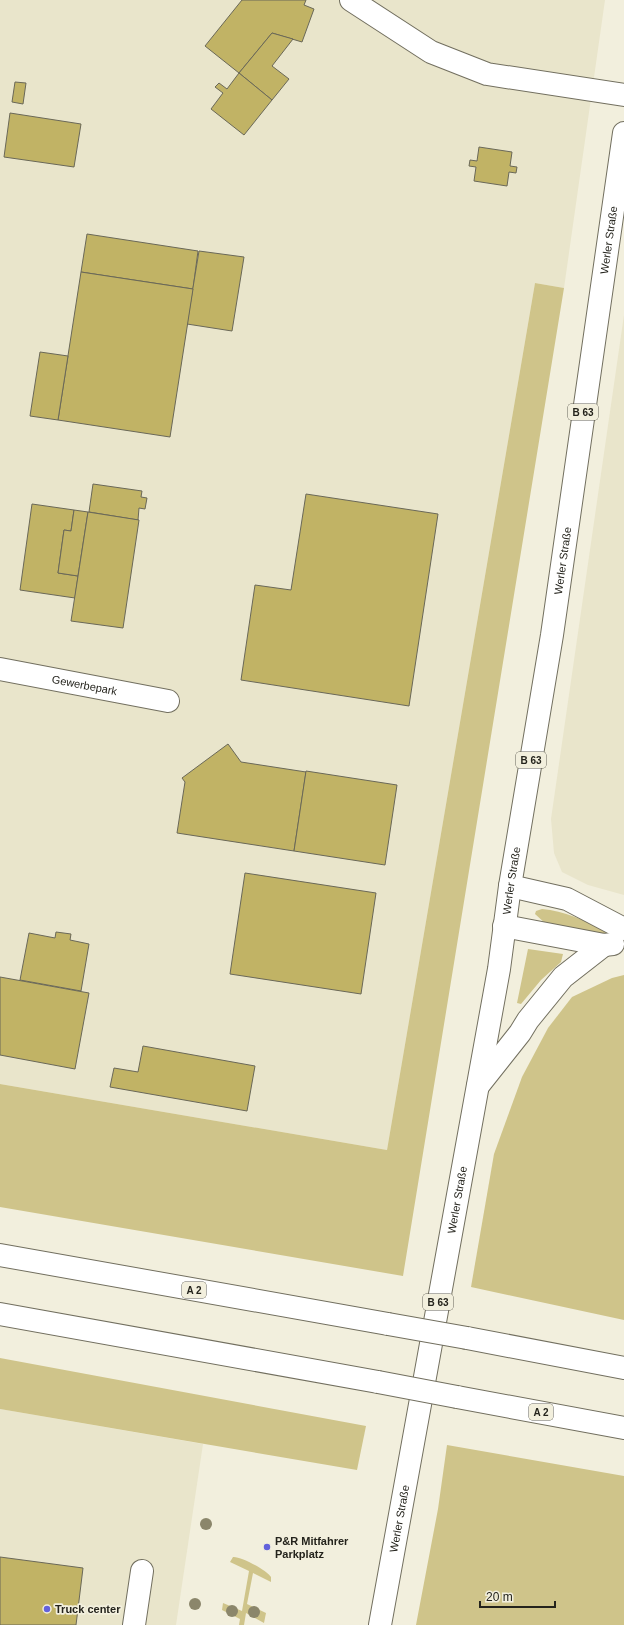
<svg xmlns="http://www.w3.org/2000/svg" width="624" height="1625" font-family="Helvetica,sans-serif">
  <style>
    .built { fill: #e9e5cb }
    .green { fill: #cfc48a }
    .building { fill: #c1b365; stroke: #6a6858 }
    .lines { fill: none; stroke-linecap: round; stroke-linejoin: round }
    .minor-casing { stroke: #726f5f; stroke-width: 24 }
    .major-casing { stroke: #726f5f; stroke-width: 24 }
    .highway-casing { stroke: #726f5f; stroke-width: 24 }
    .minor { stroke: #fff; stroke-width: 22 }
    .major { stroke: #fff; stroke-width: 22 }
    .highway { stroke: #fff; stroke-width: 22 }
    .highway-bridge-casing { stroke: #726f5f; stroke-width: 24; stroke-linecap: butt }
    .highway-bridge { stroke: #fff; stroke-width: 22 }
    .tree { fill: #8b866b }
    .poi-dot { fill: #6362db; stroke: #f2efdd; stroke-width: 1.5 }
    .labels { text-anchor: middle; stroke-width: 3.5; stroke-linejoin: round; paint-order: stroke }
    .shield { fill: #f2efdd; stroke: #626056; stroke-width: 1 }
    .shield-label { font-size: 10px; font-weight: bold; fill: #24231c }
    .street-label { font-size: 11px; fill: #24231c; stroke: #f2efdd }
    .poi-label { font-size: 11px; font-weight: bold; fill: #24231c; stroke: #f2efdd; text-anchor: start }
  </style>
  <rect width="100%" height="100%" fill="#f2efdd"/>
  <g class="built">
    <path d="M0,0H605L564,288L535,283L387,1150L0,1084Z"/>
    <path d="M624,315V895L588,885L562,872L554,853L551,819Z"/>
    <path d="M0,1409L203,1444L176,1625H0Z"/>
  </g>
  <g class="green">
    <path d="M535,283L564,288L403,1276L0,1207V1084L387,1150Z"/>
    <path d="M542,909C564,911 585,921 605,929L607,932L603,934L546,924L535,914L536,911Z"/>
    <path d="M528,949L563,954L561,962L541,980L521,1004L517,1003Z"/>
    <path d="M624,975V1320L471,1287L494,1154L522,1077L548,1028L572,997L612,978Z"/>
    <path d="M0,1358L366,1426L357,1470L0,1409Z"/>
    <path d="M447,1445L624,1476V1625H416L438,1509Z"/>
    <path d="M233,1557C240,1556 267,1570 271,1577V1582L253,1573L247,1604L266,1613L264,1623L246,1613L244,1625H239L240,1619L222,1610L223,1603L242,1611L249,1571L230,1562Z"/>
  </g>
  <g class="building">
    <path d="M242,0H306L304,5L314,9L302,42L272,33L239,73L205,46Z"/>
    <path d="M272,33L293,39L272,66L289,79L272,100L239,73Z"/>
    <path d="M239,73L272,100L244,135L211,109L223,93L215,87L219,83L227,89Z"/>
    <path d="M15,82L26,83L23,104L12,102Z"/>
    <path d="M10,113L81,124L74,167L4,157Z"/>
    <path d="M479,147L512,152L510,166L517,167L516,173L509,172L507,186L474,181L476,167L469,166L470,160L477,161Z"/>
    <path d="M87,234L198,251L193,289L81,272Z"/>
    <path d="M199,251L244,257L232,331L187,324Z"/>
    <path d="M81,272L193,289L170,437L58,420Z"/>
    <path d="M40,352L68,356L58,420L30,416Z"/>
    <path d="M93,484L142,491L141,497L147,498L145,509L139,508L138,520L89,512Z"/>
    <path d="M306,494L438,514L409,706L241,680L255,585L291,590Z"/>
    <path d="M32,504L74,510L71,531L64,530L58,573L78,576L75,598L20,590Z"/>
    <path d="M74,510L88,512L78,576L58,573L64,530L71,531Z"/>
    <path d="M88,512L139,520L123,628L71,621Z"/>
    <path d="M228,744L241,762L306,772L294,851L177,833L185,782L182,778Z"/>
    <path d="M306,771L397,785L385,865L294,851Z"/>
    <path d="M245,873L376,893L361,994L230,974Z"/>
    <path d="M56,932L71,934L70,940L89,944L81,991L20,980L29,933L55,938Z"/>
    <path d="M0,977L89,993L75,1069L0,1055Z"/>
    <path d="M143,1046L255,1066L247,1111L110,1087L114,1068L138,1072Z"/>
    <path d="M0,1557L83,1568L76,1625H0Z"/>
  </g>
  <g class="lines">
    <defs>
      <g id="minor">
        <path d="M351,0L431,52L487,74L624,95"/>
        <path id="s1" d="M0,669L168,701"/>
        <path d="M134,1625L142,1571"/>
      </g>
      <g id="major">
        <path id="s2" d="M380,1625L499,969L510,886L552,635L624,133"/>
      </g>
      <g id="highway">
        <path d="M510,886L567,899L624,929"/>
        <path d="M504,926L604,945L613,944"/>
        <path d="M478,1086L520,1033L528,1020L563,977L604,945"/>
        <path d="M0,1255L388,1324"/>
        <path d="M0,1314L378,1382"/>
        <path d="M467,1338L624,1368"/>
        <path d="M457,1397L624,1428"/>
      </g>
    </defs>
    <use href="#minor" class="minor-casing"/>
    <use href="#major" class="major-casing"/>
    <use href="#highway" class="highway-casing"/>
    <use href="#minor" class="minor"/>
    <use href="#major" class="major"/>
    <use href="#highway" class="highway"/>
    <defs>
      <g id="highway-bridge">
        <path d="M388,1324L467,1338"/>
        <path d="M378,1382L457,1397"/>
      </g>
    </defs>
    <use href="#highway-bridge" class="highway-bridge-casing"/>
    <use href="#highway-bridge" class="highway-bridge"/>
  </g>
  <g class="tree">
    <circle cx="206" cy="1524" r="6"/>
    <circle cx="195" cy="1604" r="6"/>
    <circle cx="232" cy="1611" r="6"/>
    <circle cx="254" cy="1612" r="6"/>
  </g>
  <g class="poi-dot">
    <circle cx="267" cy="1547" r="4"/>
    <circle cx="47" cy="1609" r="4"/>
  </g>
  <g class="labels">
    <g class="shield">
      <rect x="568" y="404" width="30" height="16" rx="3"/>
      <rect x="516" y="752" width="30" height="16" rx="3"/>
      <rect x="182" y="1282" width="24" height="16" rx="3"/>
      <rect x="423" y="1294" width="30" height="16" rx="3"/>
      <rect x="529" y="1404" width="24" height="16" rx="3"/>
    </g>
    <g class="shield-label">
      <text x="583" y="416">B 63</text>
      <text x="531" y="764">B 63</text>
      <text x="194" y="1294">A 2</text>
      <text x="438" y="1306">B 63</text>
      <text x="541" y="1416">A 2</text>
    </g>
    <g class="street-label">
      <text dy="4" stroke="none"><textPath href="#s2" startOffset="1404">Werler Straße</textPath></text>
      <text dy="4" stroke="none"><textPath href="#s2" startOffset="1080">Werler Straße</textPath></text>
      <text dy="4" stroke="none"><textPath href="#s1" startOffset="86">Gewerbepark</textPath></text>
      <text dy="4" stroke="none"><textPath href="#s2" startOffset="756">Werler Straße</textPath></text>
      <text dy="4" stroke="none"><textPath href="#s2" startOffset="432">Werler Straße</textPath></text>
      <text dy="4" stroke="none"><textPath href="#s2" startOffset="108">Werler Straße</textPath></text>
    </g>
    <g class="poi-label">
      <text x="275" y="1545">P&amp;R Mitfahrer<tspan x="275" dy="13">Parkplatz</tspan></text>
      <text x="55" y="1613">Truck center</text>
    </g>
  </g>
  <path d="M480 1601v6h75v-6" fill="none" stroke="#24231c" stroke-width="2"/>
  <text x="486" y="1601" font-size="12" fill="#24231c" stroke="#f2efdd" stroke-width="3" paint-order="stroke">20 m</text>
</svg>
